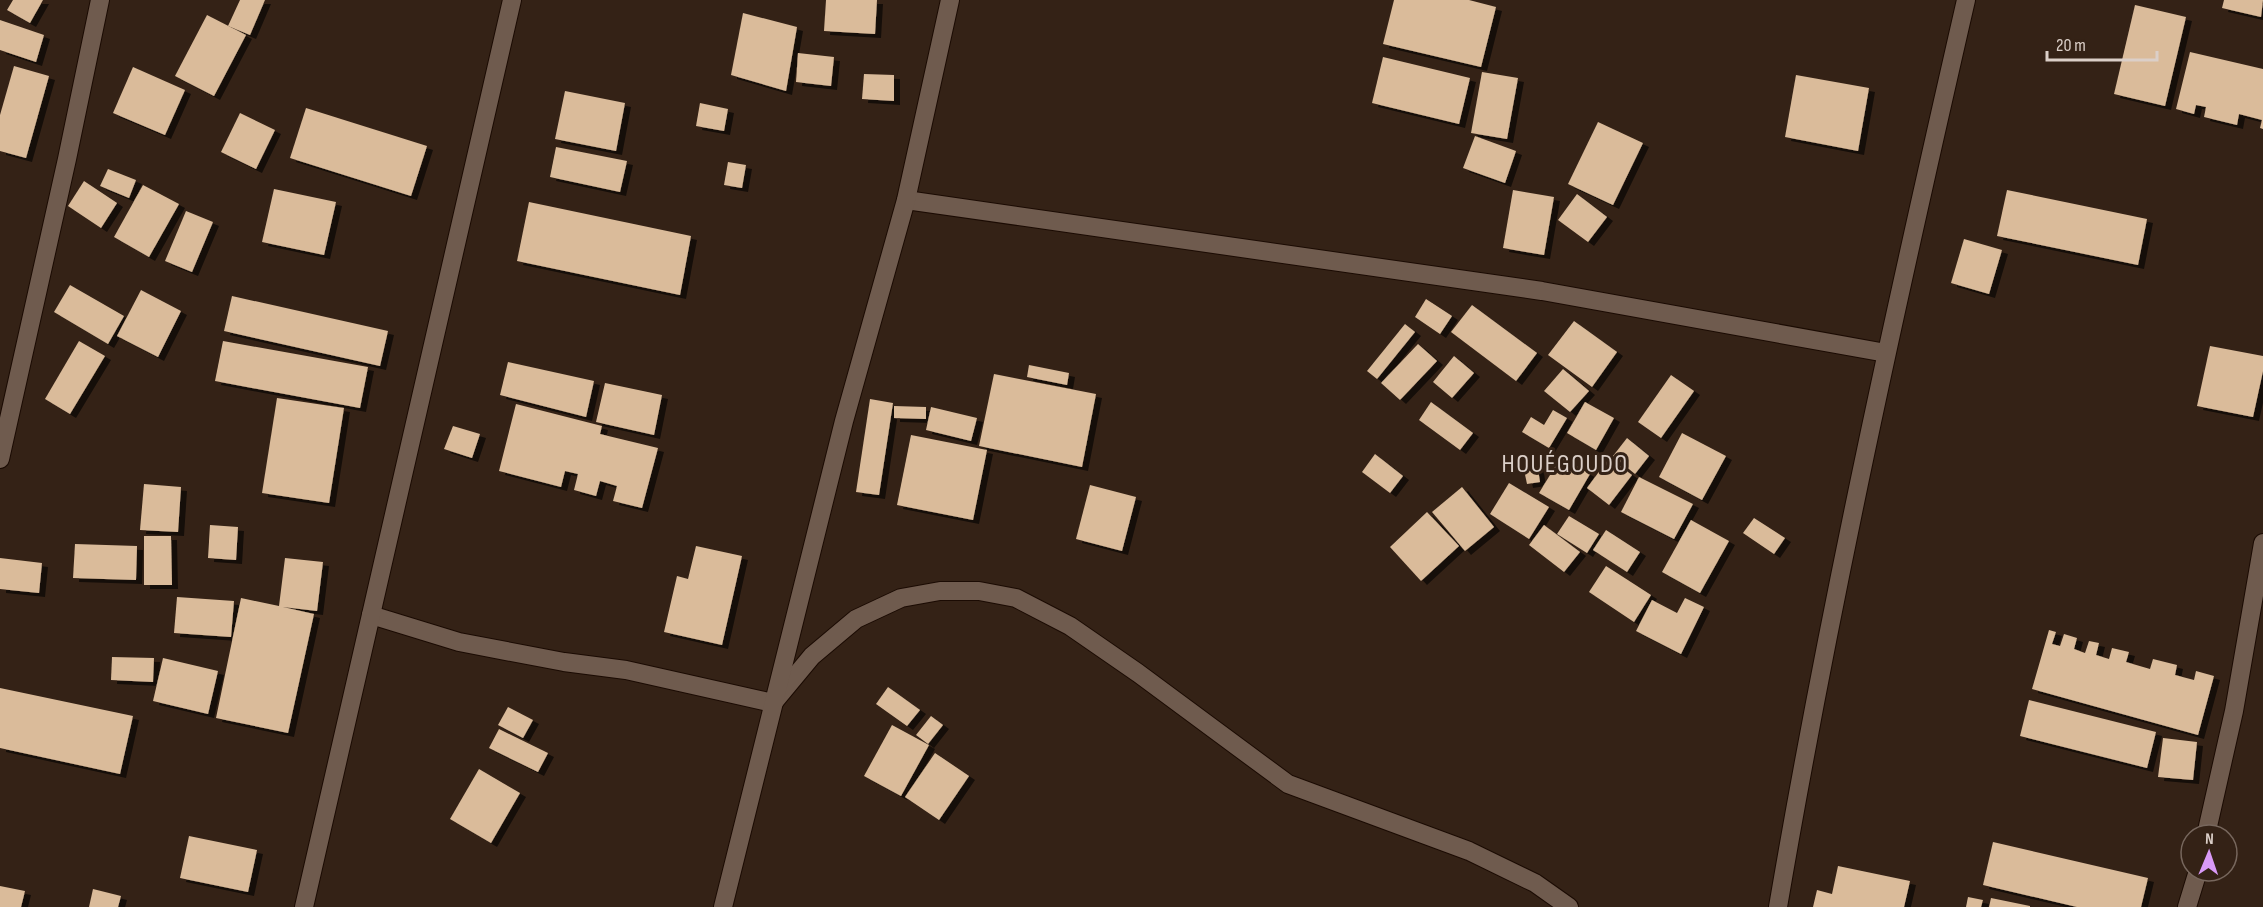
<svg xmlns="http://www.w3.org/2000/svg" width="2263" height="907" font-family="'Sofia Sans Condensed',sans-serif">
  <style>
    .building { fill: #dabb9a; filter: url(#shadow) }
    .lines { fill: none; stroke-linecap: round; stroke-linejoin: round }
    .minor-casing { stroke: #1b0b03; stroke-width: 20 }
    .minor { stroke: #6f5b4e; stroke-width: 18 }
    .labels { text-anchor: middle; stroke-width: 6; stroke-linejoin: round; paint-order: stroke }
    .quarter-label { font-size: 26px; letter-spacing: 1.5px; fill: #dbcfc8; stroke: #342216 }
  </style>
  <defs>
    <filter id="shadow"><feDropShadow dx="6" dy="4" stdDeviation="0" flood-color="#0009"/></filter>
  </defs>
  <rect width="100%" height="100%" fill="#342216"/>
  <g class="building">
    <path d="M13,0H43L30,23L7,10Z"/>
    <path d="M240,0H265L250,35L228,26Z"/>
    <path d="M826,0H877L875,34L824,31Z"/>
    <path d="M1394,0H1469L1496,7L1481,67L1383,44Z"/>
    <path d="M2224,0H2263L2261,17L2222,8Z"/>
    <path d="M2135,5L2186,17L2165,106L2114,94Z"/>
    <path d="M743,13L797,27L786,91L731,75Z"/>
    <path d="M207,15L246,35L214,96L175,76Z"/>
    <path d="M0,20L44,35L36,62L0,50Z"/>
    <path d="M2190,52L2263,69V129L2260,128L2262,120L2239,114L2237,125L2204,117L2206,107L2196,105L2194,114L2176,109Z"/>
    <path d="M798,53L834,57L831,86L796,82Z"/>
    <path d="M1383,57L1470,78L1459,124L1372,103Z"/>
    <path d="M14,66L49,76L26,158L0,151V115Z"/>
    <path d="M133,67L185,90L165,135L113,113Z"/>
    <path d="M1482,72L1518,78L1507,139L1471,133Z"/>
    <path d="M864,74L894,75V101L862,99Z"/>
    <path d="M1796,75L1869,88L1858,151L1785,137Z"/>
    <path d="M565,91L625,103L616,151L555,139Z"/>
    <path d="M700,103L728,109L724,131L696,126Z"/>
    <path d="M306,108L427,146L411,196L290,158Z"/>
    <path d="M240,113L275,130L256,169L221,152Z"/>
    <path d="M1598,122L1643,143L1613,205L1568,184Z"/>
    <path d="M1475,136L1516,151L1505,183L1463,168Z"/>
    <path d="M556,147L627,161L620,192L550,177Z"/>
    <path d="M728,162L746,165L742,188L724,185Z"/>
    <path d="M108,169L136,180L129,198L100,186Z"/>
    <path d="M84,181L117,203L101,228L68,206Z"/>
    <path d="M143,185L179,204L149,257L114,237Z"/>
    <path d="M274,189L336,202L324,255L262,242Z"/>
    <path d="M1513,190L1554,197L1544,255L1503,248Z"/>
    <path d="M2007,190L2147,219L2138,265L1997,236Z"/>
    <path d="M1577,194L1607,217L1588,242L1558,220Z"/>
    <path d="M529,202L691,236L680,295L517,261Z"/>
    <path d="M186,211L213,222L192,272L165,261Z"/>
    <path d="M1964,239L2002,250L1989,294L1951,283Z"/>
    <path d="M70,285L124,316L108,344L54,312Z"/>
    <path d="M141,290L181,311L158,357L117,336Z"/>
    <path d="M232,296L388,331L380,366L224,331Z"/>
    <path d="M1426,299L1452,316L1440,334L1415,317Z"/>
    <path d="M1472,305L1537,353L1516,381L1451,332Z"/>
    <path d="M1574,321L1617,352L1592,387L1548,355Z"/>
    <path d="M1405,324L1415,332L1377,379L1367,371Z"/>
    <path d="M79,341L105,356L70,414L45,399Z"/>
    <path d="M223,341L368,367L360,408L215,381Z"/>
    <path d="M1418,344L1437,361L1400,400L1381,383Z"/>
    <path d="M2210,346L2263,356V371L2253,417L2197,406Z"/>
    <path d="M1454,356L1474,373L1452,398L1433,382Z"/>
    <path d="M508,362L594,381L586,417L500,395Z"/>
    <path d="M1029,365L1069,373L1067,385L1027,377Z"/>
    <path d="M1563,369L1589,391L1570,412L1544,391Z"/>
    <path d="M994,374L1096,394L1082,467L979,446Z"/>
    <path d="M1671,375L1694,391L1661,438L1638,422Z"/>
    <path d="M605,383L662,395L654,435L596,422Z"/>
    <path d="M277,398L344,408L329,503L262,493Z"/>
    <path d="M870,399L893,403L879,495L856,492Z"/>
    <path d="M1431,402L1473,433L1460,450L1419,420Z"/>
    <path d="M1585,402L1614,418L1596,450L1567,433Z"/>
    <path d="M516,404L602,426L600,434L658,448L642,508L613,501L617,486L600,481L596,496L574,490L578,474L565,471L561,487L499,471Z"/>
    <path d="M894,406L926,407V419L894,418Z"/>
    <path d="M931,407L977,418L971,441L926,430Z"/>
    <path d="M1553,410L1567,418L1549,448L1522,432L1531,417L1544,425Z"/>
    <path d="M453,426L480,434L472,458L444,449Z"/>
    <path d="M1682,433L1726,456L1702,500L1659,477Z"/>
    <path d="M911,435L987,450L973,520L897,505Z"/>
    <path d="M1627,438L1649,456L1635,474L1613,456Z"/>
    <path d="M1375,454L1403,476L1390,493L1362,472Z"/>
    <path d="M1561,457L1590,474L1569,510L1539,493Z"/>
    <path d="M1609,458L1632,475L1609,505L1587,488Z"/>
    <path d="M1537,463L1540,482L1527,484L1523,465Z"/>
    <path d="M1639,477L1693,504L1674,539L1621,512Z"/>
    <path d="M1509,483L1549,507L1529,539L1490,514Z"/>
    <path d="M144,484L181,487L178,532L140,530Z"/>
    <path d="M1090,485L1136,497L1122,551L1076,539Z"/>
    <path d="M1462,487L1494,527L1465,551L1432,512Z"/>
    <path d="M1427,512L1459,546L1421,581L1390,547Z"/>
    <path d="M1569,516L1599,534L1587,553L1557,534Z"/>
    <path d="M1754,518L1785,538L1774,554L1743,533Z"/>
    <path d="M1691,520L1729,541L1700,593L1662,572Z"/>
    <path d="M210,525L238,527L236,560L208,558Z"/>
    <path d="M1544,525L1580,552L1564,572L1529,545Z"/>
    <path d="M1606,530L1640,552L1627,572L1593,550Z"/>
    <path d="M144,536H171L172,585H144Z"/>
    <path d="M75,544L137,546L136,580L73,578Z"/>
    <path d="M696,546L742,556L722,645L664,632L677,576L688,579Z"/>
    <path d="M0,558L42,563L39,593L0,589Z"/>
    <path d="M285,558L323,562L317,611L283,607L314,614L288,733L216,718L241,598L279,606Z"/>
    <path d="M1606,566L1651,595L1634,622L1589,592Z"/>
    <path d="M177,597L234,601L231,637L174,633Z"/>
    <path d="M1685,598L1704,607L1681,654L1636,631L1652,600L1677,613Z"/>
    <path d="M2049,630L2056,632L2052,644L2060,646L2064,634L2077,638L2074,649L2085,653L2089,641L2099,643L2096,655L2109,659L2112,648L2129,652L2126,662L2150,669L2153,659L2177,665L2175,675L2194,680L2196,671L2214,676L2198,735L2032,689Z"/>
    <path d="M112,657L154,658L153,682L111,680Z"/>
    <path d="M163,658L218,671L208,714L153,701Z"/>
    <path d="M888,687L920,710L907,726L876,704Z"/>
    <path d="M0,688L133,716L120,774L0,748Z"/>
    <path d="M2029,700L2156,732L2147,768L2020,736Z"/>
    <path d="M508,707L533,720L523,738L498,725Z"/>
    <path d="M931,716L943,725L928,744L916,735Z"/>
    <path d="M892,725L929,745L901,796L864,776Z"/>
    <path d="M499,729L548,753L538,772L489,748Z"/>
    <path d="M2163,738L2197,742L2193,780L2158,777Z"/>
    <path d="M935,753L969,776L939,820L905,797Z"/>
    <path d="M479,769L520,793L491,843L450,819Z"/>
    <path d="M189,836L257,850L248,892L180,878Z"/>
    <path d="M1993,842L2148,878L2141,907H2077L1983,885Z"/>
    <path d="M1838,866L1910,881L1904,907H1813L1817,890L1832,894Z"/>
    <path d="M0,886L25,891L21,907H0Z"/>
    <path d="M93,889L121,896L118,907H89Z"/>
    <path d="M1968,897L1983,900L1981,907H1966Z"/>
    <path d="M1991,898L2030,906V907H1989Z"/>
  </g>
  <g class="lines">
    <defs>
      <g id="minor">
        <path d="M906,200L1542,291L1886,353"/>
        <path d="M0,459L67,159L100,0"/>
        <path d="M371,615L459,642L564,662L626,670L773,703L812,656L856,619L901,598L940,591H979L1016,598L1070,626L1138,673L1288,784L1469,851L1535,883L1569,907"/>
        <path d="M2206,835L2234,711L2263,543"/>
        <path d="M304,907L512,0"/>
        <path d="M723,907L844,421L906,200L950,0"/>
        <path d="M1778,907C1830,602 1897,301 1966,0"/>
        <path d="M2187,907L2198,871"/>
      </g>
    </defs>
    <use href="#minor" class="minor-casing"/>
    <use href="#minor" class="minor"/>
  </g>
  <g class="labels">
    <g class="quarter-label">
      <text x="1565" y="472">HOUÉGOUDO</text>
    </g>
  </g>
  <g transform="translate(2209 853) rotate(2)"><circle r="28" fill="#342216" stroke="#77675d" stroke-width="1.5"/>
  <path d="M0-4.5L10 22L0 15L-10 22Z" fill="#d99af7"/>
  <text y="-9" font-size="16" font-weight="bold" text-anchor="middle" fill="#dbcfc8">N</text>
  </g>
  <path d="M2047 51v9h110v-9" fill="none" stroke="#dbcfc8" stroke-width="3"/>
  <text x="2056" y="51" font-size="18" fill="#dbcfc8" stroke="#342216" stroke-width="4.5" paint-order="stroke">20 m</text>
</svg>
